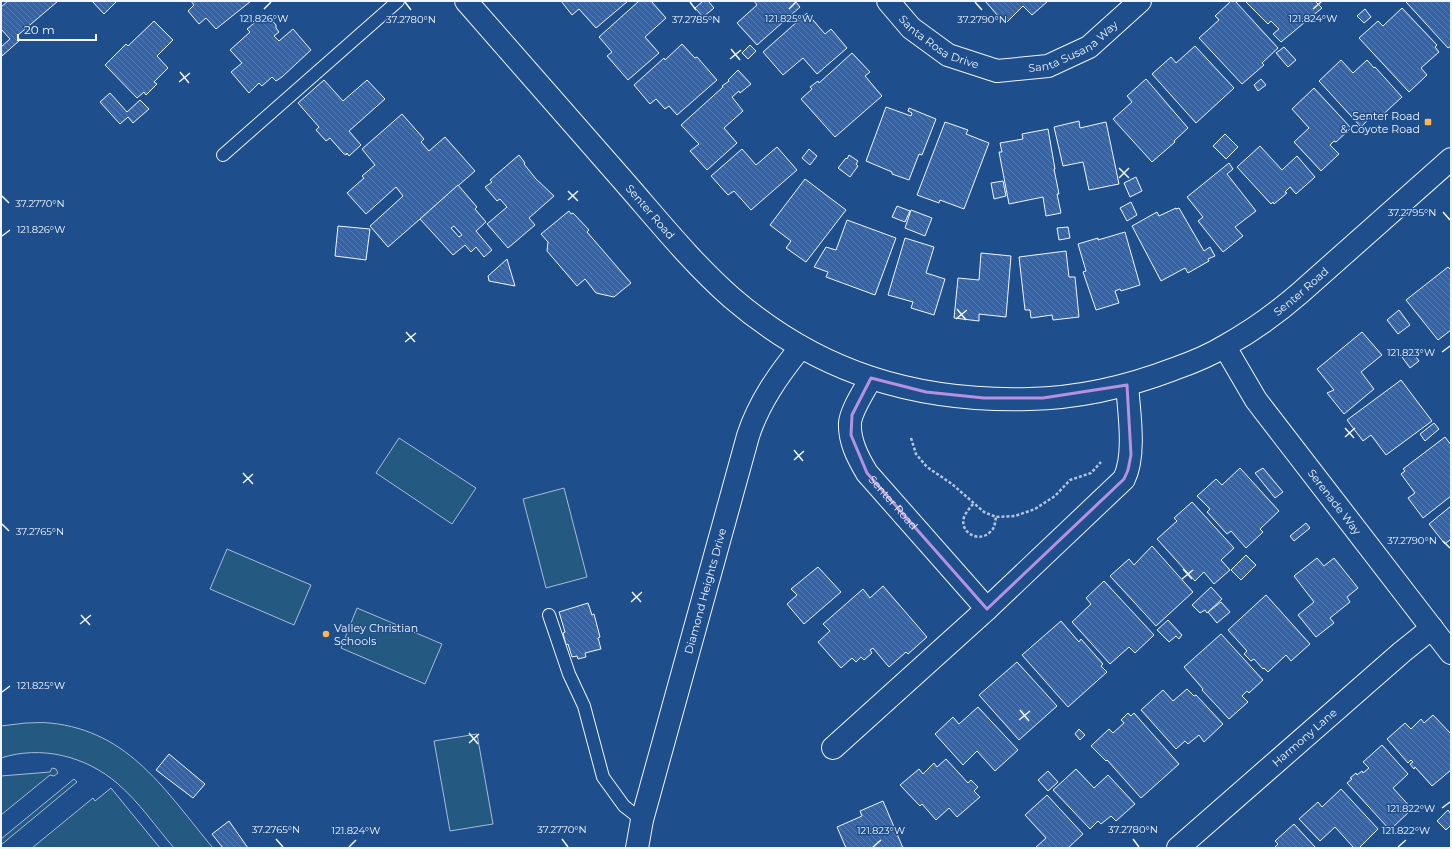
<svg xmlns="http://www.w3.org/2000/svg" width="1452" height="849" font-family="Montserrat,sans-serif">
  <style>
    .park { fill: #245a82; stroke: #a8bbd7 }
    .building { fill: url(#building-back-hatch); stroke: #f2f6ff; fill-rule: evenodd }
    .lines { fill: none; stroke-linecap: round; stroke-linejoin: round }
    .lane-casing { stroke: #f2f6ff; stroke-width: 14 }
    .street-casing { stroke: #f2f6ff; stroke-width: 24 }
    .secondary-casing { stroke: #f2f6ff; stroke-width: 24 }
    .path { stroke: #b3c4dc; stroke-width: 2.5; stroke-dasharray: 3 2; stroke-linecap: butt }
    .lane { stroke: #1f4e8c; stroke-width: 12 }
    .street { stroke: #1f4e8c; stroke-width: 22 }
    .secondary { stroke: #1f4e8c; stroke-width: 22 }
    .marked { fill: none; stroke: #b691df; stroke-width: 3; stroke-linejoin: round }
    .ticks { fill: none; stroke: #f2f6ff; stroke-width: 1.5 }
    .poi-dot { fill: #ffb74d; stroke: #1f4e8c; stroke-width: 1.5 }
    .labels { text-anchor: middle; stroke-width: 3; stroke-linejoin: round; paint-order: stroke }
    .street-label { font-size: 11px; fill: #f2f6ff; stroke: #1f4e8c }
    .poi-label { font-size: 11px; fill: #f2f6ff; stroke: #1f4e8c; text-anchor: end }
    .ticks-label { font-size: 10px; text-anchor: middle; fill: #f2f6ff; stroke: #1f4e8c; stroke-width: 3; stroke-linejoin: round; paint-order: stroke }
  </style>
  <defs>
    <pattern id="building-back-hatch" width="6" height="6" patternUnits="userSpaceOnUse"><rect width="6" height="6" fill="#3563a3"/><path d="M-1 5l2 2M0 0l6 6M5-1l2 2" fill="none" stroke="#537ab1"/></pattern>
  </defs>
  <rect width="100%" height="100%" fill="#1f4e8c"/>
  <g class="park">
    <path d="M399,438L476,488L452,524L376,473Z"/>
    <path d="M564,488L587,577L546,588L523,499Z"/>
    <path d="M227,549L311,585L294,625L210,589Z"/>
    <path d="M357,608L442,644L425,684L341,648Z"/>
    <path d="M26,723C34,723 42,722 50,723C130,731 166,792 213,848H174C156,827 139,802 118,784C86,756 41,745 1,758V726Z"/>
    <path d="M477,734L493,824L450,831L434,741Z"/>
    <path d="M52,768L56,769L58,773L54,776L50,775L1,815V776L50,772Z"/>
    <path d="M74,779L77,782L1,845V839Z"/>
    <path d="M111,788L160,848H32L93,798L95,801Z"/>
  </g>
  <g class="building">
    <path d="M8,1H58L17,36L20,40L2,56L1,47L10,39L1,29V7Z"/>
    <path d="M92,1H117L104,14Z"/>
    <path d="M191,1H251L216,29L206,18L199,24L188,11L194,5Z"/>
    <path d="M561,1H628L596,28L579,9L572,15Z"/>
    <path d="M639,1H651L666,18L645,37L659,53L628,80L607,56L612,52L599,37Z"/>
    <path d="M703,1H708L714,8L703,17L695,8Z"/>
    <path d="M754,1H795L800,7L757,45L737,23L757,5Z"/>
    <path d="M985,1H1048L1032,15L1023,6L1005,24Z"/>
    <path d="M1231,1H1235L1278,48L1262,63L1264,65L1242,84L1199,38L1219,20L1215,16Z"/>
    <path d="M1245,1H1315L1322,8L1281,42L1273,34L1279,29L1271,21L1268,24Z"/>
    <path d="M1407,1H1451V46L1448,48L1406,2Z"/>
    <path d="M1402,8L1437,45L1435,47L1439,52L1421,68L1427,75L1409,92L1359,38L1378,21L1383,26Z"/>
    <path d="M1365,9L1371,17L1364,23L1357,16Z"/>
    <path d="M807,13L825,34L831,29L847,48L817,74L803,58L783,75L763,52Z"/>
    <path d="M264,15L267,18H270L276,25V28L279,32L274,36L279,41L293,29L311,50L282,77L276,81L272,77L262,86L259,83L249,93L231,72L242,63L230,50L250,32L247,29Z"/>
    <path d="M154,21L173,40L157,56L168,68L154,82L157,84L146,95L144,92L137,98L105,65L126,44L128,46Z"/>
    <path d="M682,44L695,58L697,57L717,80L677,115L669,106L665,109L656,99L650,104L634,85L664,58L665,60Z"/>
    <path d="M750,45L756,51L748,59L742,53Z"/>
    <path d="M1195,46L1234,88L1196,123L1152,74L1171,57L1176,63Z"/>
    <path d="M1284,47L1296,60L1288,67L1276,53Z"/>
    <path d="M852,53L870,72L865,76L882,96L835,137L801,99L812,89L810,87L818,81L819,83Z"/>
    <path d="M1341,60L1353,73L1367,60L1374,68L1375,67L1402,97L1378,119L1374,114L1361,127L1319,81Z"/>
    <path d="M738,70L751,84L740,93L739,91L732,97L743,111L724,128L737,143L707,170L690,151L699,144L681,125L723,87L722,86L729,81L728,80Z"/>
    <path d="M1146,79L1188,128L1174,141L1175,142L1152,162L1113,119L1132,102L1127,96Z"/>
    <path d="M1261,79L1266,85L1258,91L1254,85Z"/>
    <path d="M324,80L343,101L367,80L385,99L349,131L361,145L349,156L347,153L346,155L343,153L330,138L326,141L316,130L319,127L298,103Z"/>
    <path d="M1314,88L1351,128L1336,142L1334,141L1330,145L1339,154L1321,171L1294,142L1309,128L1292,109Z"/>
    <path d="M110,93L127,112L140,100L149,109L133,123L128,117L120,124L100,102Z"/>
    <path d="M886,107L911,116L912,113L908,111L909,108L936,119L922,155L919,154L909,180L892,174V172L866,161Z"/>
    <path d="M402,114L424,139L421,142L429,151L445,137L475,171L388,247L370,226L403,196L396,187L366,214L347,193L364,178L362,176L375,165L362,149Z"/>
    <path d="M1079,121L1080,128L1106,122L1119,184L1089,190L1083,162L1063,166L1054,127Z"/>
    <path d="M945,122L968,130L966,134L989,143L964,209L940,200L939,203L917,195Z"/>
    <path d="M1048,129L1055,169H1054L1059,194H1057L1061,213L1046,216L1043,197L1009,204L999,152H1002L1000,143L1023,139L1022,134Z"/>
    <path d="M1225,134L1238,147L1226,159L1213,146Z"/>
    <path d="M1260,146L1282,170L1297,156L1315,177L1296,194L1290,187L1285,192L1287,193L1274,204L1273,202L1271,204L1237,167Z"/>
    <path d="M777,147L797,170L751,210L734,191L728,195L711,176L742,149L756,165Z"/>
    <path d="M809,149L817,156L810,165L802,158Z"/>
    <path d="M519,155L525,163L524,164L536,179L554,196L529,218L535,225L508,248L487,224L507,207L500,199L497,201L485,187L492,182L490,180Z"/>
    <path d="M849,155L858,161L856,164L858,166L850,177L838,168L846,158L847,159Z"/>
    <path d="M1229,163L1233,169L1227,174L1256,211L1235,227L1243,236L1223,252L1198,221L1203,217L1187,197Z"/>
    <path d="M1136,177L1142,191L1130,197L1124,183Z"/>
    <path d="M805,179L846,210L806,262L786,248L791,241L770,225Z"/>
    <path d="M1003,181L1006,196L994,199L991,183Z"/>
    <path d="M458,185L477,207L475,209L486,222L476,231L492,250L484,257L476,247L471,252L465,245L453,255L420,219ZM454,226L462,235L459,237L451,228Z"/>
    <path d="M1131,202L1137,215L1127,221L1120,208Z"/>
    <path d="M897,206L910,211L905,222L892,217Z"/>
    <path d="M1176,208V209L1179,208L1204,251L1210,247L1215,256L1208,259L1209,261L1188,273L1185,268L1161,281L1132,226L1157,212L1159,216Z"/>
    <path d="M911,210L932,218L925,236L905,228Z"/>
    <path d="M569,211L571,214L573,213L589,230L587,232L631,283L614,297L596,293L585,279L577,286L547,251L548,242L541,234Z"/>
    <path d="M847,220L896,238L875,295L826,277L828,272L814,267L826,247L836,250Z"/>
    <path d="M338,226L370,229L366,260L335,256Z"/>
    <path d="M1068,227L1070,238L1059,240L1057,228Z"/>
    <path d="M1125,232L1140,285L1121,291L1120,289L1115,291L1119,303L1096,310L1083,272L1086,271L1078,244L1098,238V240Z"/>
    <path d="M905,238L934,247L926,273L945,279L934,315L911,308L913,302L888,295Z"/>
    <path d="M1066,251L1069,277H1075L1079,317L1053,320L1052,315L1031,318L1030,310H1025L1019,257Z"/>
    <path d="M981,253L1011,256L1006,317L979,314V321L954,318L958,278L979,280Z"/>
    <path d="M507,259L515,286L489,281L488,276Z"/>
    <path d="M1448,267L1451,270V330L1438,340L1406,300Z"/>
    <path d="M1399,310L1410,325L1398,334L1387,320Z"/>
    <path d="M1362,332L1382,355L1361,372L1374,389L1344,414L1327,393L1334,390L1317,369Z"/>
    <path d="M1411,350L1419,361L1410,368L1402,357Z"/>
    <path d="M1401,380L1432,421L1386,455L1371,435L1363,441L1347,420Z"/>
    <path d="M1434,423L1439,429L1425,441L1420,434Z"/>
    <path d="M1445,437L1451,445V496L1423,518L1408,498L1415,493L1401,474L1405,471L1403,469Z"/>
    <path d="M1240,468L1279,511L1260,529L1263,532L1246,548L1231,531L1227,534L1207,512L1210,509L1197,496L1216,479L1222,485Z"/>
    <path d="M1263,468L1283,492L1275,498L1255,473Z"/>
    <path d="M1192,502L1234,548L1221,560L1230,570L1214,584L1204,572L1195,581L1157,539L1177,521L1174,518Z"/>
    <path d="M1451,506V539L1445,544L1429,524Z"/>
    <path d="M1306,523L1310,528L1294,541L1290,536Z"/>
    <path d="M1152,546L1193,592L1156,626L1110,576L1129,559L1134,565Z"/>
    <path d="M1246,555L1256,565L1241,580L1231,570Z"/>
    <path d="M1317,558L1324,566L1334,558L1358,588L1347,597L1350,602L1330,618L1334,623L1316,637L1298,615L1314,602L1294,576Z"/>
    <path d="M818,567L841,592L804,624L787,604L797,595L791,589Z"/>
    <path d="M1104,581L1154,635L1135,653L1129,647L1110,664L1072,622L1091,604L1086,598Z"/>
    <path d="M883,586L927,637L908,654L906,652L889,667L873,648L870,650L872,653L864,660L861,657L856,662L852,658L841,668L818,642L830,631L823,624L863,589L870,598Z"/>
    <path d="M1211,587L1222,599L1207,613L1205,610L1200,613L1192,605Z"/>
    <path d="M1266,595L1310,644L1291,661L1286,655L1268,672L1264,668L1263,669L1254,659L1251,661L1244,654L1247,651L1228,630Z"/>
    <path d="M1221,602L1230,612L1217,623L1208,612Z"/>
    <path d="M588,603L592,615L594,614L600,637L598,638L601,649L585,653L586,657L578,659L577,656L572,657L568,644L566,645L563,633L565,632L559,612Z"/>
    <path d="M1168,620L1182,635L1179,639L1176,636L1169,642L1157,630Z"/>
    <path d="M1061,621L1079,642L1081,639L1103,664L1101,666L1107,672L1068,707L1022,655Z"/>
    <path d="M1221,634L1263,680L1249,693L1247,691L1242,696L1248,702L1229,719L1202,690L1203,689L1184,667Z"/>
    <path d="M1017,662L1057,706L1019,740L979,695Z"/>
    <path d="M1187,689L1194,696L1196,695L1223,724L1204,742L1199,735L1188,744L1185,741L1176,749L1141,710L1163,690L1173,701Z"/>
    <path d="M978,707L1018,750L995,771L977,751L963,765L935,734L953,717L959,724Z"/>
    <path d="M1128,713L1131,716L1134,713L1179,764L1141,798L1107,760L1106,761L1091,746L1109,729L1113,733L1124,723L1121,720Z"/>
    <path d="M1433,715L1451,734V770L1432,786L1415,767L1414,769L1410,764L1413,762L1411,760L1408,763L1387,739L1405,723L1411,729L1421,719L1424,723Z"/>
    <path d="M1079,729L1085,735L1080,740L1075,734Z"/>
    <path d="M1382,745L1408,774L1393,788L1412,809L1390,830L1347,783L1352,779L1350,778L1356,773L1357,775L1362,771L1363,773L1369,768L1363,762Z"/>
    <path d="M169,754L205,784L193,798L156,770Z"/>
    <path d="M946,759L968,783L971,780L978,787L974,791L980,797L957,817L949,808L936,820L922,804L920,806L900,785L919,769L923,774L934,763L937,767Z"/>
    <path d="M1076,769L1094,788L1108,775L1135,804L1116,821L1111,816L1101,824L1098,821L1090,829L1053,790Z"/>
    <path d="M1048,771L1058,782L1048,791L1038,780Z"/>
    <path d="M1341,789L1378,829L1359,848H1354L1335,827L1320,841L1299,819L1318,802L1322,807Z"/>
    <path d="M1047,795L1083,834L1068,848H1035L1046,838L1025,815Z"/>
    <path d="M883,801L903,848H846L837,827L862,816L860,811Z"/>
    <path d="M1448,810L1451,814V825L1446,830L1437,821Z"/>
    <path d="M229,821L248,848H223L212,834Z"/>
    <path d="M1294,824L1316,848H1274L1278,844L1275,841Z"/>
  </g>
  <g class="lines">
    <defs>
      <g id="lane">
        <path d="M223,155L398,1"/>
        <path d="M549,615L569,674L584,706L603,777L624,806L642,820"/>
      </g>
      <g id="street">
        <path id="s1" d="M888,1L911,28L948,55L997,71L1048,66L1089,47L1140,1"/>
        <path id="s2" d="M1225,347L1256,400L1451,653"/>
        <path id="s3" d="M871,378C865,390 851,410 850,423C849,441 858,458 867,473L987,609"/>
        <path d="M833,748L987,609L1124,479C1136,455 1129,412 1127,385"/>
        <path id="s4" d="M637,848L642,820L748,436C759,402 779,374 801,347"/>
        <path id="s5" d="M1178,848L1402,652L1432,628"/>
      </g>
      <g id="secondary">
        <path id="s6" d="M466,1C517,60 569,119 621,178C657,219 691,262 732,298C819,373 916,402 1029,399C1079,398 1127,387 1174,369C1191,363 1209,356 1225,346C1252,331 1277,313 1300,293L1451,159"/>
      </g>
    </defs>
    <use href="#lane" class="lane-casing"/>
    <use href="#street" class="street-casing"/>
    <use href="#secondary" class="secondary-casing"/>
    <g class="path">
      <path d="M911,438L916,454L927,467L952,484L984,512L996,517L1015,516L1035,509L1055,496L1070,480L1091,473L1101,462"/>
      <path d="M973,504C970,508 966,512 964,517C959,533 980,544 991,531C995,528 995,522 996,517"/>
    </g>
    <use href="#lane" class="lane"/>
    <use href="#street" class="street"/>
    <use href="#secondary" class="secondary"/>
  </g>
  <path class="marked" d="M871,378L926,392L984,398H1043L1127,385L1131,455L1128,470L1124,479L987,609L867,473L851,435L852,415Z"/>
  <path class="ticks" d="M405,2L411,10M690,2L696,10M975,2L982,10M264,9L271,2M789,9L796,2M1313,9L1321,2M731,49L740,60M730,59L741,50M180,72L189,83M179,82L190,73M1119,168L1129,178M1119,178L1129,168M568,191L578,201M2,196L9,203M568,200L578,191M1443,212L1450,220M2,236L10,230M957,309L966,320M956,319L967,310M406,332L415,342M405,342L416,333M1442,352L1450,346M1345,428L1354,438M1345,437L1355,428M794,450L803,461M794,460L804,451M243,473L253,484M243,483L253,474M2,524L9,531M1443,541L1450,548M1183,569L1192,579M1182,579L1193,570M632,592L641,602M631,602L642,592M81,615L90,625M80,624L91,615M2,692L10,686M1020,710L1029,721M1019,720L1030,711M469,733L478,744M469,743L479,734M1442,808L1450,802M276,839L283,847M562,839L568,847M1133,839L1139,847M349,847L356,840M873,847L881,840M1398,847L1406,840"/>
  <g class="poi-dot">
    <rect x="1424" y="118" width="8" height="8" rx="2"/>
    <circle cx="326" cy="634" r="4"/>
  </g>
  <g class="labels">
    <g class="street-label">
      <text dy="4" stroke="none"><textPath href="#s1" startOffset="67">Santa Rosa Drive</textPath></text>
      <text dy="4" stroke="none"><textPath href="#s1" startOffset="215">Santa Susana Way</textPath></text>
      <text dy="4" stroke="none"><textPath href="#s6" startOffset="280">Senter Road</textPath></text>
      <text dy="4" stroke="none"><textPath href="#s6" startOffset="1019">Senter Road</textPath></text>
      <text dy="4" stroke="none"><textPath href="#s3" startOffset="143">Senter Road</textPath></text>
      <text dy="4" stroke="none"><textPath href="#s2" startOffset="190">Serenade Way</textPath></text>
      <text dy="4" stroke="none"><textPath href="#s4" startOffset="266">Diamond Heights Drive</textPath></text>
      <text dy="4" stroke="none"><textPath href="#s5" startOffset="168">Harmony Lane</textPath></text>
    </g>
    <g class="poi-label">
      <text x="1420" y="120">Senter Road<tspan x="1420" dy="13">&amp; Coyote Road</tspan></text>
      <text x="334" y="632" text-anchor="start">Valley Christian<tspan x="334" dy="13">Schools</tspan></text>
    </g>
  </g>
  <g class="ticks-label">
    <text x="264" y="22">121.826°W</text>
    <text x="789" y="22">121.825°W</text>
    <text x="1313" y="22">121.824°W</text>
    <text x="411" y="23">37.2780°N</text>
    <text x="696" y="23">37.2785°N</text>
    <text x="982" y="23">37.2790°N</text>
    <text x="40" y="207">37.2770°N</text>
    <text x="1412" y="216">37.2795°N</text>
    <text x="41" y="233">121.826°W</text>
    <text x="1411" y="356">121.823°W</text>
    <text x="40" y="535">37.2765°N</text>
    <text x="1412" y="544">37.2790°N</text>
    <text x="41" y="689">121.825°W</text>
    <text x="1411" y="812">121.822°W</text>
    <text x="276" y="833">37.2765°N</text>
    <text x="562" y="833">37.2770°N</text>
    <text x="1133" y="833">37.2780°N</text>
    <text x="356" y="834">121.824°W</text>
    <text x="881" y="834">121.823°W</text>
    <text x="1406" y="834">121.822°W</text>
  </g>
  <rect width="1452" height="849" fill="none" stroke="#f2f6ff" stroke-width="4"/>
  <path d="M18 34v6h78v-6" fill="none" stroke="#f2f6ff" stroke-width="2"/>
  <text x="24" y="34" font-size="12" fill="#f2f6ff" stroke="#1f4e8c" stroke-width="3" paint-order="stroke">20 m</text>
</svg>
